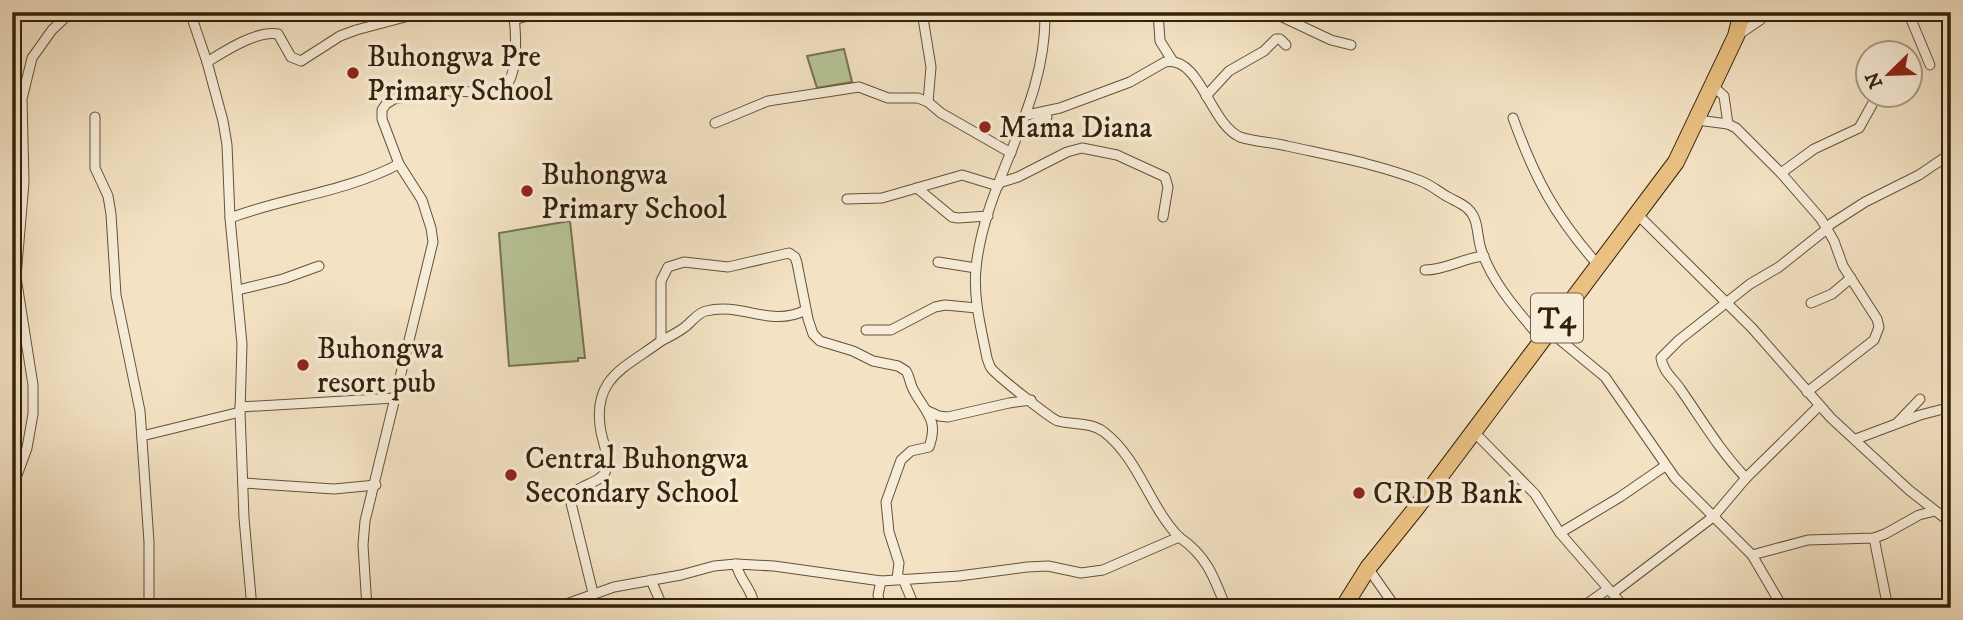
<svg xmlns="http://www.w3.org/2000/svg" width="1963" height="620" font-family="'IM FELL DW Pica',serif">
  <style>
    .green { fill: #b8c496; stroke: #767350; stroke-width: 2 }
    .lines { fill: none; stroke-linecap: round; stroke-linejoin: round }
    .street-casing { stroke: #635238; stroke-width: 11 }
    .highway-casing { stroke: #332209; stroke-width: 18 }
    .street { stroke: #f7ecd8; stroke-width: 9 }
    .highway { stroke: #eac182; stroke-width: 16 }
    .poi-dot { fill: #8f2418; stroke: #f7ecd8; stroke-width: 2.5 }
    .labels { text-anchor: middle; stroke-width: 7; stroke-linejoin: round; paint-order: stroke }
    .shield { fill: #f7ecd8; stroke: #6e5f47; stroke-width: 2 }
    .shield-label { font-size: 28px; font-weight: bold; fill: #332209 }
    .poi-label { font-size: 30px; fill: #332209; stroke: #f7ecd8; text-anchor: start }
  </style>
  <rect width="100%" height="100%" fill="#f3e2c3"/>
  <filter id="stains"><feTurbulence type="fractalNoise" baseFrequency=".00286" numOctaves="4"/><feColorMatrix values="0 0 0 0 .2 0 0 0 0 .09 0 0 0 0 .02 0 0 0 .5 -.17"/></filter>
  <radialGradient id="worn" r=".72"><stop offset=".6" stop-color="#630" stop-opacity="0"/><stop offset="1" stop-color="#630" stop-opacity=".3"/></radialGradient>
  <g class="green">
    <path d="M844,49L852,82L817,88L807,56Z"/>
    <path d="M570,221L585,358H578V361L509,366L499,233Z"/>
  </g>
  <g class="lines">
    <defs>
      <g id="street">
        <path d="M190,12L207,62L223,121L227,145L230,218L242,344L240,412L244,518L252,608"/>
        <path d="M1045,12C1047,108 985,179 976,268C973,298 981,328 987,358C988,361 989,365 991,368C996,375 1051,419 1058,421C1074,425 1091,422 1104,432C1139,459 1149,506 1179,537"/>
        <path d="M1158,12L1160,41L1172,60"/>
        <path d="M1252,12L1258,16L1278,15L1331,40L1351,45"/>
        <path d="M1908,12L1930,65"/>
        <path d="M192,18L205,12"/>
        <path d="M514,20L539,12"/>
        <path d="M1738,35L1760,20L1767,12"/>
        <path d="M207,62C225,51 257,30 278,34L291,57L301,61L340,36L356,30L424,12"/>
        <path d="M1713,86L1724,96L1728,124"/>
        <path d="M1206,96L1229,71L1264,51L1276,39H1280L1286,45"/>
        <path d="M928,102L931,67L923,18L929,14L946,12"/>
        <path d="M1027,115L1060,108L1130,82L1165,62C1200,55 1210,124 1240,137C1254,142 1272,142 1287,146C1332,156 1378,164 1421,181C1431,185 1439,192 1448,197C1455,201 1461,203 1467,208C1480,219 1476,237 1482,252C1494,286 1520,313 1542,340"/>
        <path d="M95,117V168L108,196L111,214L116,295L140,411L149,542V608"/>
        <path d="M1513,118C1535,179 1555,216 1598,265"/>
        <path d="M1697,120L1728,124L1736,128L1781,173L1821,219L1834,241L1843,266L1877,319L1879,327L1874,340L1807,392"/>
        <path d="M715,123L768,101L859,87L888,98H918L928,102L941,113L1011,153"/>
        <path d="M1021,129L1047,117"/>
        <path d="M12,153L23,166"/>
        <path d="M1781,173L1814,149L1859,128L1878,94"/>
        <path d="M999,183L1018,177L1067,152L1082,148L1117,155L1165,177L1168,187L1163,217"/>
        <path d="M917,188L952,217L958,218L988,216"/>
        <path d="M847,199L882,198L962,175L998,186"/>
        <path d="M1637,214L1752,328L1831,418L1909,490L1951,523"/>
        <path d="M230,218C286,197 346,192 399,164"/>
        <path d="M1826,227L1865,202L1919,175L1947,156"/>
        <path d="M938,262L976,268"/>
        <path d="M1425,270C1446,270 1463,258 1484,256"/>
        <path d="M238,290L283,279L319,266"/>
        <path d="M1811,303L1832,294L1851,278"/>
        <path d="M866,330H891L935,307L945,305L977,308"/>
        <path d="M1548,330L1605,377L1675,478L1752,555L1783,608"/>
        <path d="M661,341C669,337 677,333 685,327C692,322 697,313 706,311C743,302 770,328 806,310"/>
        <path d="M240,407L395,398"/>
        <path d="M928,411L939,416L948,417L1009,403L1031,400"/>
        <path d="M1897,423L1920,399"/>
        <path d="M1473,431L1535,494L1560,533L1625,608"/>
        <path d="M142,436L240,412"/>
        <path d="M1856,439L1920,415L1951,407"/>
        <path d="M1746,478C1720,451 1702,420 1681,390C1674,379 1663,372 1661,358L1679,340L1750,284L1779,267L1828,228"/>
        <path d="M243,483L334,489L376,485"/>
        <path d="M12,489L27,448L33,414V385L16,277L24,182L22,99L32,58L52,30L71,12"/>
        <path d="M1560,533L1620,497L1665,466"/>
        <path d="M1874,538L1888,608"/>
        <path d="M1752,555L1808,540L1874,538L1885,534L1919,515L1935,511"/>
        <path d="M736,564C740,581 753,590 755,608"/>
        <path d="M1368,568L1396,608"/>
        <path d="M903,579L915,608"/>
        <path d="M651,580L663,608"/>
        <path d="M593,593L570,499C576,483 601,485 606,470C610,459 603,442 601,432C591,378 625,368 661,341V281L668,267L684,262L728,267L789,253L795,257L797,263L808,319L813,334L820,341L853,351L873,361L898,366L906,371C910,377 910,385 914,391C926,413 939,420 929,447L911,451L901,460L886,502L889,532L899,563L897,579"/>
        <path d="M1613,593L1713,517L1746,478L1819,406"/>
        <path d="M367,608L363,545L365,521L433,242L431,228L422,200L399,164L382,119V110L386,104L394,99C411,96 429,93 447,91C465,90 491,97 505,86C519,75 516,28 513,12"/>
        <path d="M555,608L614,587L681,575L714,566L736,564L774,566L881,581L959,576L1027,567L1048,566L1081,573L1103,570L1179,537C1207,556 1214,577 1226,608"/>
        <path d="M880,608L878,595L881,581"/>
        <path d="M1581,608L1608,589"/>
      </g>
      <path id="highway" d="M1343,608L1368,568L1417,507L1676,162L1736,36L1742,12"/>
    </defs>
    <use href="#street" class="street-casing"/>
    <use href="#highway" class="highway-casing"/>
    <use href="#street" class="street"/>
    <use href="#highway" class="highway"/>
  </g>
  <g class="poi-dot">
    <circle cx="353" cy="73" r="7"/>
    <circle cx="985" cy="127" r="7"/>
    <circle cx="527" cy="191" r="7"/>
    <circle cx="303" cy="365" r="7"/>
    <circle cx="511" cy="475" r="7"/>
    <circle cx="1359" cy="493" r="7"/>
  </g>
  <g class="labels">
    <rect class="shield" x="1531" y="293.5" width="52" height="49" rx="5"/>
    <g class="shield-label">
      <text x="1557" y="328">T4</text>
    </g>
    <g class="poi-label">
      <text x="367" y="66">Buhongwa Pre<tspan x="367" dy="34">Primary School</tspan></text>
      <text x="999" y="137">Mama Diana</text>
      <text x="541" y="184">Buhongwa<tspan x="541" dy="34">Primary School</tspan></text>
      <text x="317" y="358">Buhongwa<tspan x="317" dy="34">resort pub</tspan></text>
      <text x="525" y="468">Central Buhongwa<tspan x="525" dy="34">Secondary School</tspan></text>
      <text x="1373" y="503">CRDB Bank</text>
    </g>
  </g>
  <rect width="1963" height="620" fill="none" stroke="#f3e2c3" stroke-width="42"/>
  <rect x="14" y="14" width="1935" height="592" fill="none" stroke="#332209" stroke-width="3.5"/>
  <rect x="21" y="21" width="1921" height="578" fill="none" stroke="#332209" stroke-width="2"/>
  <g transform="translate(1889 74) rotate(247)"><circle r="33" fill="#f7ecd8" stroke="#a99b85" stroke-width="2"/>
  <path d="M0-5L12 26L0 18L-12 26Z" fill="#8f2418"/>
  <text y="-10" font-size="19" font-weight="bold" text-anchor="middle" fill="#332209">N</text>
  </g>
  <rect width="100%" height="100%" filter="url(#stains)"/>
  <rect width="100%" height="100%" fill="url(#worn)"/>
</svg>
